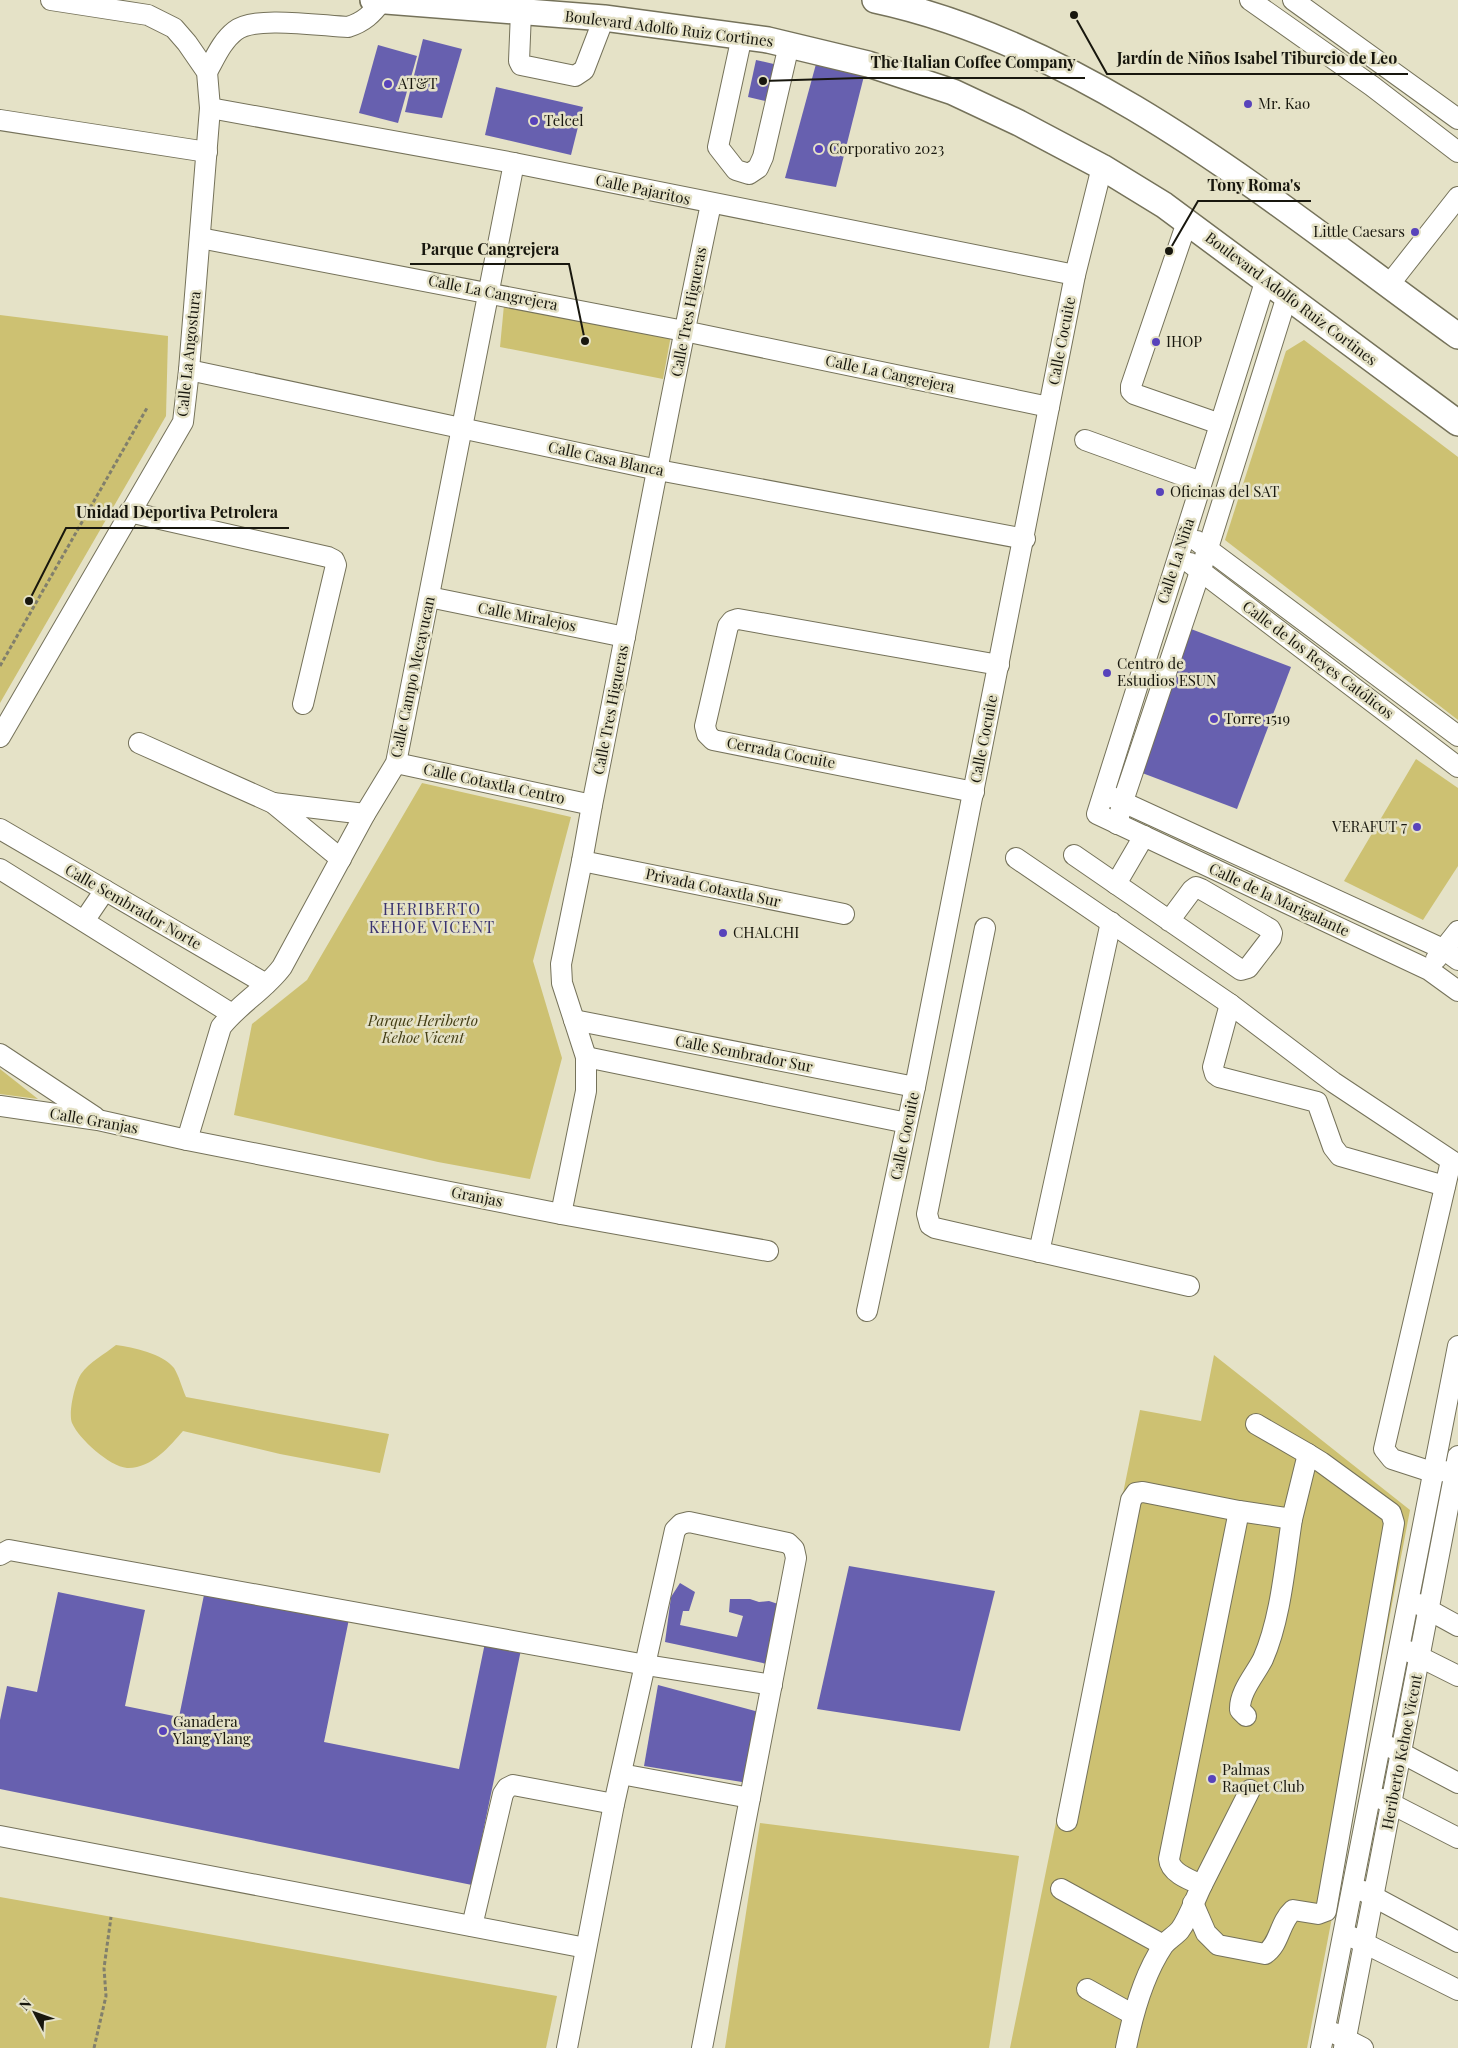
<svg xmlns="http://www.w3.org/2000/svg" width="1458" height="2048" font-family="'Playfair Display',serif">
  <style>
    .green { fill: #cdc172 }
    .building { fill: #6760af }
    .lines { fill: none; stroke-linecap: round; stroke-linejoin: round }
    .minor-casing { stroke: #75725a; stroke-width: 22 }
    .major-casing { stroke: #75725a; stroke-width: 28 }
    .path { stroke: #817f6c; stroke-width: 3; stroke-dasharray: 4 2.5; stroke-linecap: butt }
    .minor { stroke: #fff; stroke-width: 20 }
    .major { stroke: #fff; stroke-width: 25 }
    .poi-dot { fill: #5843bb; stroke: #e5e2c7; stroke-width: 2 }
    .labels { text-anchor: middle; stroke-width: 5; stroke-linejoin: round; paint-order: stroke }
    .street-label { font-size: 15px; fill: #18170e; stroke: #e5e2c7 }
    .poi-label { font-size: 15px; fill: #18170e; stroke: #e5e2c7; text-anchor: start }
    .park-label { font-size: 15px; font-style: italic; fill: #423c13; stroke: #e5e2c7 }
    .neighbourhood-label { font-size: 16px; letter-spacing: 1px; fill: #39336f; stroke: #e5e2c7 }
    .leader { fill: none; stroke: #18170e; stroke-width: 2 }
    .callout-dot { fill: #18170e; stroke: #e5e2c7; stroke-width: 2 }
    .callout-label { font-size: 16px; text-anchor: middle; font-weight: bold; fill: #18170e; stroke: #e5e2c7; stroke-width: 5; stroke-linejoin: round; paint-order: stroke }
  </style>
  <rect width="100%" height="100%" fill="#e5e2c7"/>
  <g class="green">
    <path d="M504,305L671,335L663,379L500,347Z"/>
    <path d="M0,315L168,336L166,416L0,703Z"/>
    <path d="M1304,340L1458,457V720L1225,540L1286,351Z"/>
    <path d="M1416,759L1458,788V866L1423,920L1344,881Z"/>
    <path d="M422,783L571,817L533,961L562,1058L530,1179L438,1162L234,1115L252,1024L307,980Z"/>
    <path d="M0,1069L38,1099L0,1094Z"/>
    <path d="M116,1345C133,1347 163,1354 174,1368C179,1376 182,1388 186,1397L389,1434L380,1473L280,1454L183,1431C170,1446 151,1469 127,1468C109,1466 79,1439 72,1423C68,1413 75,1383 81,1374C89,1362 105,1354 116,1345Z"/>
    <path d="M1214,1355L1410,1510L1307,2048H1010L1140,1410L1201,1421Z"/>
    <path d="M760,1823L1019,1856L989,2048H725Z"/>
    <path d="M0,1897L557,1996L546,2048H0Z"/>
  </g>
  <g class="building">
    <path d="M423,39L462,49L442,118L405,112Z"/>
    <path d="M378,45L417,56L398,123L359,113Z"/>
    <path d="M756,60L778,65L770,102L748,97Z"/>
    <path d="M816,64L864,76L836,187L785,178Z"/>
    <path d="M496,87L583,107L571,155L485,135Z"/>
    <path d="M1191,629L1291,667L1237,809L1137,771Z"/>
    <path d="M849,1566L995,1591L960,1731L817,1709Z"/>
    <path d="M680,1583L695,1592L689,1611H683L680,1625L737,1637L743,1616L729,1612L730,1599H750L759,1602L769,1601L778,1604L767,1664L665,1642L671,1597Z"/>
    <path d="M205,1590L349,1619L324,1742L459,1769L486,1638L522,1645L472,1885L0,1789V1720L7,1686L37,1692L58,1592L145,1610L125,1706L179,1717Z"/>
    <path d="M658,1685L759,1712L748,1783L644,1766Z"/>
  </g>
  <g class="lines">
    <defs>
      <g id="minor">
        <path d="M1250,0L1372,86L1458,152"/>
        <path d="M1293,0L1458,119"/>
        <path d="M521,12L519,61L521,65L575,76L584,70L604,18"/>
        <path d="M742,36L718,147L736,170L749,174L758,168L763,157L789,45"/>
        <path d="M207,72C215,58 222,41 235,31C254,15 322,26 348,27C364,22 372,14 382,1"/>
        <path d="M210,108L514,163L1075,275"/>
        <path d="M0,120L207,152"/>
        <path d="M1187,222L1131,386V391L1134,394L1220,424"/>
        <path d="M200,238L684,331L1049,407"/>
        <path d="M1266,279L1097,814L1429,970L1458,991"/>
        <path d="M1388,286L1458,197"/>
        <path d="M189,370L658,470L1025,539"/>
        <path d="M1085,440L1201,482"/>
        <path d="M129,512L328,557L334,560L336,565L303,704"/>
        <path d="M1197,541L1458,736"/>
        <path d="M1190,563L1458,767"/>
        <path d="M429,597L625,637"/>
        <path d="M0,737L183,422L189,370L210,108L207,72L187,43L174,28L148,15L51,0"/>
        <path d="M139,743L273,803L341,859"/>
        <path d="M396,763L592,805"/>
        <path d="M974,792L713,740L707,734L705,726L728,626L732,621L738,619L999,665"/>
        <path d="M1112,797L1443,949L1458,960"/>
        <path d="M273,803L365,814"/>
        <path d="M1117,824L1123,801L1208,548L1287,296"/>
        <path d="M0,829L266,984"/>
        <path d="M1074,855C1130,893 1185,932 1241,970L1248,968L1271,938L1272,933L1270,929L1201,889L1196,887L1192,890L1169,921"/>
        <path d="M1016,858L1230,1004L1333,1082L1458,1165"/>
        <path d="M582,861L844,914"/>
        <path d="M0,869L232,1014"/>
        <path d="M1116,884L1144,836"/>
        <path d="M84,921L105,890"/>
        <path d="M985,928L927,1214L930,1225L935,1228L1189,1286"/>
        <path d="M1436,959L1458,931"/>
        <path d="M1230,1004L1213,1067L1215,1074L1219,1077L1317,1102L1333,1147L1340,1156L1445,1186"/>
        <path d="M574,1020L915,1087"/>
        <path d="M0,1054L95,1117"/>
        <path d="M586,1057L907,1123"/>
        <path d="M0,1106L98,1120L187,1140L561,1214L768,1251"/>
        <path d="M187,1140L221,1027C239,1004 265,990 282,967L365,814L396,763L514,163"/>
        <path d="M561,1214L586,1091V1057L562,983L561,964L582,861L592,805C632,605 668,404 711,204"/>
        <path d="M1039,1252L1111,922"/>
        <path d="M867,1311L915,1087L1075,275L1102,167"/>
        <path d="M1256,1424L1308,1454"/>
        <path d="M1444,1471L1432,1472L1392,1459L1384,1449L1451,1161"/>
        <path d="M0,1555L9,1550L646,1665L772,1685"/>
        <path d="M1418,1604L1458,1626"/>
        <path d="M1408,1651L1458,1676"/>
        <path d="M1246,1716L1240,1710C1239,1692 1255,1675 1263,1659C1281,1618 1285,1564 1292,1519"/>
        <path d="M1390,1747L1458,1783"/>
        <path d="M621,1774L750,1798"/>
        <path d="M1382,1799L1458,1838"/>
        <path d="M1067,1821L1131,1500L1136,1493L1143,1492L1239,1511L1292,1519L1308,1454L1321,1462L1391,1513L1394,1523L1326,1911L1318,1914L1293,1910C1279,1923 1280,1944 1265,1954L1218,1945L1206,1933L1193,1903"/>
        <path d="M0,1836L586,1948"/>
        <path d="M1202,1885L1250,1790"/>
        <path d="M1061,1889L1163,1945"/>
        <path d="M1363,1891L1458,1942"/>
        <path d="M472,1926L503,1794L507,1788L513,1785L614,1804"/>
        <path d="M1352,1937L1458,1990"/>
        <path d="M1087,1989L1132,2014"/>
        <path d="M1334,2033L1363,2048"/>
        <path d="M567,2048L614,1804L675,1530L681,1524L689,1522L788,1543L794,1549L796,1558L702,2048"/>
        <path d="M1126,2048C1133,2013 1143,1976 1163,1946C1167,1940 1175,1936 1180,1930C1189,1918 1195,1899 1202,1885C1190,1880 1170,1873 1169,1859L1239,1511"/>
        <path d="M1321,2048L1458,1346"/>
        <path d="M1344,2048L1458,1456"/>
      </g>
      <g id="major">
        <path d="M373,0L604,18L768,40L868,64L953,92L1019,123L1102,167L1164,205L1458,423"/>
        <path d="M875,0C1094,47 1280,208 1458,336"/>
      </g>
    </defs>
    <use href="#minor" class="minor-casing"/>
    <use href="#major" class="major-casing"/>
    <g class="path">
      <path d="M0,666L147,408"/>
      <path d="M94,2048L106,1996L104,1968L111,1917"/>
    </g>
    <use href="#minor" class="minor"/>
    <use href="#major" class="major"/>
  </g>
  <g class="poi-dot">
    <circle cx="388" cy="84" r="5"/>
    <circle cx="1248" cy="104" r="5"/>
    <circle cx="534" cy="121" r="5"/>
    <circle cx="819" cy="149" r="5"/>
    <circle cx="1415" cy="232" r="5"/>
    <circle cx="1156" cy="342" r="5"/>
    <circle cx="1160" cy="492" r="5"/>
    <circle cx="1107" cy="673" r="5"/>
    <circle cx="1214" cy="719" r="5"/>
    <circle cx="1417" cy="827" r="5"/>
    <circle cx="723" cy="933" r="5"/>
    <circle cx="163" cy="1731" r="5"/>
    <circle cx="1212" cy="1779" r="5"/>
  </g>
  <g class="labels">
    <g class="street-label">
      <text transform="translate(669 29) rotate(7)" y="5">Boulevard Adolfo Ruiz Cortines</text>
      <text transform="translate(643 190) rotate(12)" y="5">Calle Pajaritos</text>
      <text transform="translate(493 293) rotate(11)" y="5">Calle La Cangrejera</text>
      <text transform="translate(1291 299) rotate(37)" y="5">Boulevard Adolfo Ruiz Cortines</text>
      <text transform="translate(689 312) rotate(-79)" y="5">Calle Tres Higueras</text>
      <text transform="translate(1062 341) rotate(-79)" y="5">Calle Cocuite</text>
      <text transform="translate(189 354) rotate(-84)" y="5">Calle La Angostura</text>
      <text transform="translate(890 374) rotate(12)" y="5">Calle La Cangrejera</text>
      <text transform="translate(606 459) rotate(12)" y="5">Calle Casa Blanca</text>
      <text transform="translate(1176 561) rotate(-72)" y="5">Calle La Niña</text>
      <text transform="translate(527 617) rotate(11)" y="5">Calle Miralejos</text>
      <text transform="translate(1318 660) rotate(37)" y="5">Calle de los Reyes Católicos</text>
      <text transform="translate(413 677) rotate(-78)" y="5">Calle Campo Mecayucan</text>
      <text transform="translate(611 710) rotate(-79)" y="5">Calle Tres Higueras</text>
      <text transform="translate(984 739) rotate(-79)" y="5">Calle Cocuite</text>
      <text transform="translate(781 753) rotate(11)" y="5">Cerrada Cocuite</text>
      <text transform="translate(494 784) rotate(12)" y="5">Calle Cotaxtla Centro</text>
      <text transform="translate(713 888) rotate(12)" y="5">Privada Cotaxtla Sur</text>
      <text transform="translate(1279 900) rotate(25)" y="5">Calle de la Marigalante</text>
      <text transform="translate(133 907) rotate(30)" y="5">Calle Sembrador Norte</text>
      <text transform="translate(744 1054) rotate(11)" y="5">Calle Sembrador Sur</text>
      <text transform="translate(94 1121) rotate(10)" y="5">Calle Granjas</text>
      <text transform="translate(905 1136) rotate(-78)" y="5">Calle Cocuite</text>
      <text transform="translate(477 1197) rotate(11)" y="5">Granjas</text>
      <text transform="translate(1402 1752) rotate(-79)" y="5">Heriberto Kehoe Vicent</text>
    </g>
    <g class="poi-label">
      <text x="398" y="89">AT&amp;T</text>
      <text x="1258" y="109">Mr. Kao</text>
      <text x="544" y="126">Telcel</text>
      <text x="829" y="154">Corporativo 2023</text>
      <text x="1405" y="237" text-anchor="end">Little Caesars</text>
      <text x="1166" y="347">IHOP</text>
      <text x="1170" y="497">Oficinas del SAT</text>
      <text x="1117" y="669">Centro de<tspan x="1117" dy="17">Estudios ESUN</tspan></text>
      <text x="1224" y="724">Torre 1519</text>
      <text x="1407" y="832" text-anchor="end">VERAFUT 7</text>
      <text x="733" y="938">CHALCHI</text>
      <text x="173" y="1727">Ganadera<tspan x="173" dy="17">Ylang Ylang</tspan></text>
      <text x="1222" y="1775">Palmas<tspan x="1222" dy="17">Raquet Club</tspan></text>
    </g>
    <g class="park-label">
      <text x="423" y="1026">Parque Heriberto<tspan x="423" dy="17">Kehoe Vicent</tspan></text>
    </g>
    <g class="neighbourhood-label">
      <text x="432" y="915">HERIBERTO<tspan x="432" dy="18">KEHOE VICENT</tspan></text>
    </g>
  </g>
  <path class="leader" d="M1074 15L1107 74H1408M763 81L860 78H1085M1169 251L1198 201H1311M585 341L569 264H410M29 601L66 528H289"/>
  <g class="callout-dot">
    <circle cx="1074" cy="15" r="5"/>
    <circle cx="763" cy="81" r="5"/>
    <circle cx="1169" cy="251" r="5"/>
    <circle cx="585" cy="341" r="5"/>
    <circle cx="29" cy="601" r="5"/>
  </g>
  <g class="callout-label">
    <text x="1257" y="64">Jardín de Niños Isabel Tiburcio de Leo</text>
    <text x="973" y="68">The Italian Coffee Company</text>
    <text x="1254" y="191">Tony Roma's</text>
    <text x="490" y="255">Parque Cangrejera</text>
    <text x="177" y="518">Unidad Deportiva Petrolera</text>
  </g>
  <g transform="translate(35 2013) rotate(311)" stroke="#e5e2c7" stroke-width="4" paint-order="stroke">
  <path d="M0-4L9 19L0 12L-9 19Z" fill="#18170e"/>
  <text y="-8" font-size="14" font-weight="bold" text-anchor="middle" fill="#18170e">N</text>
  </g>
</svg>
